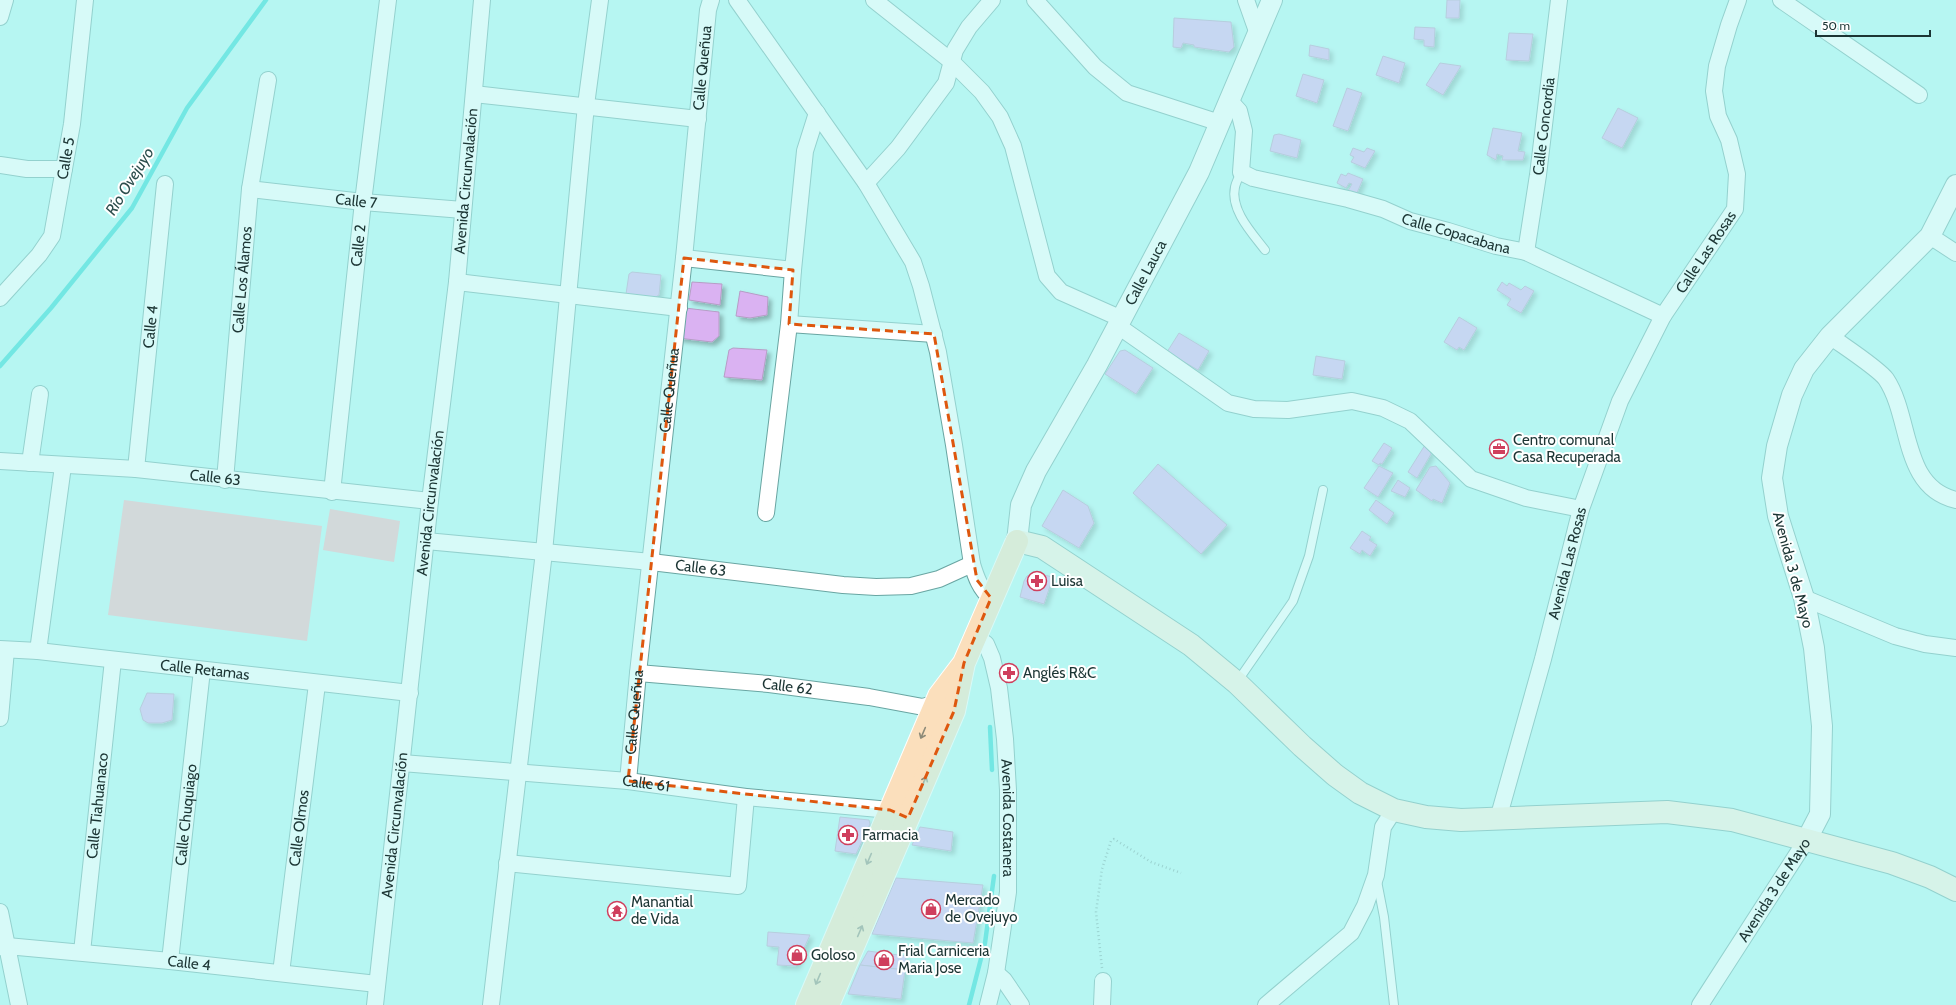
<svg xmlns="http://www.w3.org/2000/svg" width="1956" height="1005" font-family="Cabin,sans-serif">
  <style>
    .pitch { fill: #f3b6bc }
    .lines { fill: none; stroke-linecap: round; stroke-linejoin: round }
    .stream { stroke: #23d5d1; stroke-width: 4.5 }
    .building { fill: #dab2f2; stroke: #b69dc5; filter: url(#shadow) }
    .service-casing { stroke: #69a5a2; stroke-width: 10 }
    .minor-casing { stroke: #69a5a2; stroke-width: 18 }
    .tertiary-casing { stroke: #69a5a2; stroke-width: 22 }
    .secondary-casing { stroke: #69a5a2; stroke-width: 24 }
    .primary-casing { stroke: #fff; stroke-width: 24 }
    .path { stroke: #7aaaa8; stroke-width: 2.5; stroke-dasharray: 1 3; stroke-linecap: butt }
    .service { stroke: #fff; stroke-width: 8 }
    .minor { stroke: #fff; stroke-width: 16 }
    .tertiary { stroke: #fff; stroke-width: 20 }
    .secondary { stroke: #fdefdd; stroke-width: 22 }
    .primary { stroke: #fbdfbc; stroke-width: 22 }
    .oneway { stroke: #8c8a78 }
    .marked { fill: none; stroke: #de570e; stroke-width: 3; stroke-dasharray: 8 5; stroke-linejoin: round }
    .labels { text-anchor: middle; stroke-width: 4; stroke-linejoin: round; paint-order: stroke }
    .street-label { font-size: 15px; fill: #1c3534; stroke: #fff }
    .poi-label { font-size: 15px; fill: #1c3534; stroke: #fff; text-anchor: start }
    .water-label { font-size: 16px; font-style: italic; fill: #2d4e4d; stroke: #fff }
  </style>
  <defs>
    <filter id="shadow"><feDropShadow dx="3.5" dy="3.5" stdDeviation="2" flood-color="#0004"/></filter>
  </defs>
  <rect width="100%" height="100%" fill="#b7f5f2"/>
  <g class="pitch">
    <path d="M124,500L322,526L307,641L108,615Z"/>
    <path d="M330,509L400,521L394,562L323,550Z"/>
  </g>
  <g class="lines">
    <g class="stream">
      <path d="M0,366L51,308L132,208L187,108L266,0"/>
      <path d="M990,727L992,770"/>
      <path d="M969,1005L985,943L994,876"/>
    </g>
  </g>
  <g class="building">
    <path d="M1447,0H1460L1459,18H1446Z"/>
    <path d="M1174,18L1231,22L1234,47L1229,52L1194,47V45L1183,43L1181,48L1173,47Z"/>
    <path d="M1415,27L1435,28L1434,47L1424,46V40L1414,39Z"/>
    <path d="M1509,33L1533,34L1529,61L1506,60Z"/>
    <path d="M1310,45L1329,49V60L1309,56Z"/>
    <path d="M1383,56L1405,63L1399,83L1376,75Z"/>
    <path d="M1440,63L1461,66L1443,95L1426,85Z"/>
    <path d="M1303,74L1324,80L1317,103L1296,96Z"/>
    <path d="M1347,88L1362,93L1348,131L1333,126Z"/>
    <path d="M1618,108L1638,118L1622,148L1602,138Z"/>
    <path d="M1493,128L1522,133L1518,151L1525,152L1523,160H1502L1503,156L1497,154L1496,160L1487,155Z"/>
    <path d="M1279,134L1301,140L1297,158L1270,151L1274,135Z"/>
    <path d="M1353,148L1364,152L1367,148L1375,151L1365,168L1351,162L1354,157L1350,155Z"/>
    <path d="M1348,173L1363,179L1356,195L1348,191L1352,184L1349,183L1346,188L1337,183L1341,174L1346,176Z"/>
    <path d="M632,272L661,275L659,295L654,298L626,294L629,274Z"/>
    <path d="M692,282L722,284L720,305L689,300Z"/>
    <path d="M1502,282L1507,286L1509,283L1521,290L1525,286L1534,291L1521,313L1507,305L1511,299L1497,290Z"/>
    <path d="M740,291L768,297L767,315L750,318L736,316Z"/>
    <path d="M685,308L719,312V336L712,342L678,338Z"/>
    <path d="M1459,317L1477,328L1464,350L1459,347L1457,350L1444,342Z"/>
    <path d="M1179,333L1209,351L1198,370L1167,352Z"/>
    <path d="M733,348L767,350L762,380L724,377L729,350Z"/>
    <path d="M1125,350L1153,368L1136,394L1105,374L1120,351Z"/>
    <path d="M1316,356L1345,361L1342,379L1313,375Z"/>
    <path d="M1384,443L1392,448L1382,464L1380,463L1379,465L1372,461Z"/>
    <path d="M1425,445L1430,449L1431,454L1417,478L1408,472Z"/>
    <path d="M1158,464L1227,525L1201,554L1133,493Z"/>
    <path d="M1379,466L1393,473L1378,497L1364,488Z"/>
    <path d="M1436,466L1450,483L1442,503L1433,499L1432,501L1416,490L1430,467Z"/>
    <path d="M1398,480L1410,488L1405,497L1391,491Z"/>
    <path d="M1063,490L1088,506L1094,523L1079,548L1042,526Z"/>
    <path d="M1376,500L1394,513L1387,524L1369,510Z"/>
    <path d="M1362,531L1371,537L1369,540L1377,545L1370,556L1362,550L1360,554L1350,548Z"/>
    <path d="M1034,573L1053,577L1044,604L1020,597L1024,581L1027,576Z"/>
    <path d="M147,693L174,694L172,720L162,723H148L143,720L140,709Z"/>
    <path d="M840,817L869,820L870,824L856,854L835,851Z"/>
    <path d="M920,827L953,832L951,851L912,845Z"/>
    <path d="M896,878L983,885L973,943L872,934Z"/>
    <path d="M768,932L810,935L796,966L777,965L779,947L767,946Z"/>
    <path d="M868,951L906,956L905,970L860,965Z"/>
    <path d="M860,965L905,970L901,999L848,994Z"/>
  </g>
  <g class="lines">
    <defs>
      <g id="service">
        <path d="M1241,172C1239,177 1236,182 1235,187C1230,210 1252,233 1265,250"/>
        <path d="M1237,682L1293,601L1309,556L1323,490"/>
        <path d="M1377,881L1384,917L1394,1005"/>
      </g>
      <g id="minor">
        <path d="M737,0L866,183L913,262L921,286L938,352L954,445L972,564C976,577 980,589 991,598"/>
        <path d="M874,0L951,61L982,92L1000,117L1013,146L1047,276L1061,292L1122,319"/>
        <path d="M1035,0L1095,67L1127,93L1220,123"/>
        <path d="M1246,0L1258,34"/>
        <path d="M1781,0L1919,95"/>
        <path d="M0,17L5,0"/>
        <path d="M474,94L698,119"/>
        <path id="s1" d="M1229,100L1239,111L1244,131L1241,172L1253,178L1348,199L1383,209L1410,221L1448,231L1496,246L1526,252L1663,316"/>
        <path d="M0,165L27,169H64"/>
        <path d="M866,183L898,148L946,83L955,50L969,27L992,0"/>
        <path id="s2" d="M250,189L363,202L463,210"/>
        <path d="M1930,236L1956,253"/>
        <path id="s3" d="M1526,252L1538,175L1559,0"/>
        <path d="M684,258L793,270"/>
        <path d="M457,282L679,308"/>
        <path id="s4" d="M0,298L39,255L52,236L72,124L85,0"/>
        <path d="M789,324L934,334"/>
        <path d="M1118,326L1228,403L1254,409L1288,410L1352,401L1383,408L1410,421L1471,479L1526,498L1581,509"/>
        <path d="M1830,336C1842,345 1878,368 1886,379C1912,418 1901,487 1956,500"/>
        <path id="s5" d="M0,461L136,469L430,501"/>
        <path d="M30,463L40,394"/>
        <path id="s6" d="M136,469L165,184"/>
        <path id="s7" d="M225,480L250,189L268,80"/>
        <path id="s8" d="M332,492L363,202L388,0"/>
        <path d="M766,513L789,324L793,270L805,151L817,113"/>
        <path id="s9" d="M426,541L651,562L843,585L876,587L911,586L939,579L972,564"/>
        <path d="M1804,598L1895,636L1925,644L1956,648"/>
        <path id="s10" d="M975,636L986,644L992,658L999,688L1005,739L1008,790V892L996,973L988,1005"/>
        <path id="s11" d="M0,649L38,651L410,693"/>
        <path d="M38,651L63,466"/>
        <path id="s12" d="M638,673L769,684L869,697L923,707L936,703"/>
        <path d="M0,718L6,650"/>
        <path id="s13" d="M402,763L628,781L746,797L890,810"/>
        <path id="s14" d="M628,781L638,673L684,258L708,10L711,0"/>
        <path id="s15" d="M1498,819L1543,659L1581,509L1620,401L1663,316L1735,209L1737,174L1729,140L1718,116L1714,91L1717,66L1729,25L1738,0"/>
        <path d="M507,863L738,886L746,797"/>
        <path d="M0,912L19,1005"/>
        <path id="s16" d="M0,947L7,946L170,961L377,984"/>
        <path id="s17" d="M82,952L113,660"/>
        <path id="s18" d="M170,961L202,670"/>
        <path id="s19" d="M281,973L317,684"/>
        <path d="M996,973L1004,980L1021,1005"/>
        <path id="s20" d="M375,1005L430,501L457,282L482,0"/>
        <path d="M491,1005L544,552L586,105L600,0"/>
        <path d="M1102,1005L1103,981"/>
        <path d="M1266,1005L1351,933L1365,906L1376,875L1383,827L1394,810"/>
        <path id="s21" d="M1700,1005L1807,839"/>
      </g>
      <g id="tertiary">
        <path id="s22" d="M1017,541L1021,505L1036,471L1097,365L1199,172L1272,0"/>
        <path d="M1807,839L1820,814L1822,726L1814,648L1804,598L1778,516L1772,478L1777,446L1792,395L1804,369L1830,336L1930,236L1956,185"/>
      </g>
      <path id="secondary" d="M1017,541L1042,547L1191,645L1237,683L1302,746L1335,775L1360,793L1394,810L1426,817L1461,820L1667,812L1732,820L1892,863L1930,877L1956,890"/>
      <g id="primary">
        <path d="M807,1005L939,696L961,667"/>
        <path d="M828,1005L954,711L964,663L1017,541"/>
      </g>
    </defs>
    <use href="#service" class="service-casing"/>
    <use href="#minor" class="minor-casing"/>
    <use href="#tertiary" class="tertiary-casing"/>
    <use href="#secondary" class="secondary-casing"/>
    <use href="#primary" class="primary-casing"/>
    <path class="path" d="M1102,968L1096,912L1102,869L1111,841L1114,839L1151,862L1181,873"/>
    <use href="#service" class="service"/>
    <use href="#minor" class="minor"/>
    <use href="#tertiary" class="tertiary"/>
    <use href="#secondary" class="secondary"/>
    <use href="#primary" class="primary"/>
  </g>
  <defs><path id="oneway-shaft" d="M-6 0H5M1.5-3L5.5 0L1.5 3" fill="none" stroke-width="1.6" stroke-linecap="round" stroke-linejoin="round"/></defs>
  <g class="oneway">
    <use href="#oneway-shaft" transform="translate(923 733) rotate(113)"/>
    <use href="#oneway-shaft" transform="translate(924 782) rotate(-67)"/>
    <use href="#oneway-shaft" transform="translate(869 859) rotate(113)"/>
    <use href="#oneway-shaft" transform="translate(860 931) rotate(-67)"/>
    <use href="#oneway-shaft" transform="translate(818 979) rotate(113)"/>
  </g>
  <path d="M0 0H1956V1005H0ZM684,258L793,270L789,324L934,334L977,580L991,598L964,663L954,711L908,818L890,810L628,781Z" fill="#b7f5f2" fill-opacity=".55" fill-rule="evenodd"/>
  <path class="marked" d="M684,258L793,270L789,324L934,334L977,580L991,598L964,663L954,711L908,818L890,810L628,781Z"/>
  <defs>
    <symbol id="office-ring" viewBox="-11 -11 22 22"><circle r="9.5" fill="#fff" stroke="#cf3f5d" stroke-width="1.5"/><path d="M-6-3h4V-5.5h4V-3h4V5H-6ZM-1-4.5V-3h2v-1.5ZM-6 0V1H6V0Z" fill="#cf3f5d"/></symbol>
    <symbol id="pharmacy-ring" viewBox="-11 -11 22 22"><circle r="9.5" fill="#fff" stroke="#cf3f5d" stroke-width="1.5"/><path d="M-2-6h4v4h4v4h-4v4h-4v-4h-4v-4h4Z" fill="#cf3f5d"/></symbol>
    <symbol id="shop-ring" viewBox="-11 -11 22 22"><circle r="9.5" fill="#fff" stroke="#cf3f5d" stroke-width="1.5"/><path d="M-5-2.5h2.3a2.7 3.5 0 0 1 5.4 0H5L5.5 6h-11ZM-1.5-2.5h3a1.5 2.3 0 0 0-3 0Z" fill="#cf3f5d"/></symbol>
    <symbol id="temple-ring" viewBox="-11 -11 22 22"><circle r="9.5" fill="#fff" stroke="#cf3f5d" stroke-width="1.5"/><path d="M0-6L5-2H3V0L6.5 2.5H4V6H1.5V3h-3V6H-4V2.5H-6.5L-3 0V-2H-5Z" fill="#cf3f5d"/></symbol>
  </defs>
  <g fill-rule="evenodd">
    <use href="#office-ring" x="1488" y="438" width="22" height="22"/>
    <use href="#pharmacy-ring" x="1026" y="570" width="22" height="22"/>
    <use href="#pharmacy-ring" x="998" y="662" width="22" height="22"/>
    <use href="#pharmacy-ring" x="837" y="824" width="22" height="22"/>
    <use href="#shop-ring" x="920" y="898" width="22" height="22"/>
    <use href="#temple-ring" x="606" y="900" width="22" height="22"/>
    <use href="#shop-ring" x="786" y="944" width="22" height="22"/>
    <use href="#shop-ring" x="873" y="949" width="22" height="22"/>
  </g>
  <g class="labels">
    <g class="street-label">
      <text dy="5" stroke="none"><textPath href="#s14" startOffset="717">Calle Queñua</textPath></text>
      <text dy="5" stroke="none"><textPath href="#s3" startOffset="127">Calle Concordia</textPath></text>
      <text dy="5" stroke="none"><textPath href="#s4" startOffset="160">Calle 5</textPath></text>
      <text dy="5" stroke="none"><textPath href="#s20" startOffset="829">Avenida Circunvalación</textPath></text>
      <text dy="5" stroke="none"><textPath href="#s2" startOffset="107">Calle 7</textPath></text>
      <text dy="5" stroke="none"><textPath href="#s1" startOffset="301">Calle Copacabana</textPath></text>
      <text dy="5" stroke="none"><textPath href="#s8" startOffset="248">Calle 2</textPath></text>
      <text dy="5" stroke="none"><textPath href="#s15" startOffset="608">Calle Las Rosas</textPath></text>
      <text dy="5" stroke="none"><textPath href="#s22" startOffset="300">Calle Lauca</textPath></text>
      <text dy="5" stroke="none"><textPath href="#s7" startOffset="201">Calle Los Álamos</textPath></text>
      <text dy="5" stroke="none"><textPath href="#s6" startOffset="143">Calle 4</textPath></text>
      <text dy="5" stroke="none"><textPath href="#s14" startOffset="393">Calle Queñua</textPath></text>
      <text dy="5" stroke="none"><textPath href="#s5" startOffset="216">Calle 63</textPath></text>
      <text dy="5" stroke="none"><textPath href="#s20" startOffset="505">Avenida Circunvalación</textPath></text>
      <text dy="5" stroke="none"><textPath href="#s15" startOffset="265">Avenida Las Rosas</textPath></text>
      <text dy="5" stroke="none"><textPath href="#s9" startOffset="276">Calle 63</textPath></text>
      <text transform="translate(1793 570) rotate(75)" y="5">Avenida 3 de Mayo</text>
      <text dy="5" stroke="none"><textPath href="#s11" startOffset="206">Calle Retamas</textPath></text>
      <text dy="5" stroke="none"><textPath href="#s12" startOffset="150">Calle 62</textPath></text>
      <text dy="5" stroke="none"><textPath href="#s14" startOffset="69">Calle Queñua</textPath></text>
      <text dy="5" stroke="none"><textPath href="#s13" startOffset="245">Calle 61</textPath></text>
      <text dy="5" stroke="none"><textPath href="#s17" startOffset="147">Calle Tiahuanaco</textPath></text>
      <text dy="5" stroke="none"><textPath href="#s18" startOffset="147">Calle Chuquiago</textPath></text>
      <text dy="5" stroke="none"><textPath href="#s10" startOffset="190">Avenida Costanera</textPath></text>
      <text dy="5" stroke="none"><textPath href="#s20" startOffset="181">Avenida Circunvalación</textPath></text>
      <text dy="5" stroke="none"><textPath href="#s19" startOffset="146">Calle Olmos</textPath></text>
      <text dy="5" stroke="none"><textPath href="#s21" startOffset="137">Avenida 3 de Mayo</textPath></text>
      <text dy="5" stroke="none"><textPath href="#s16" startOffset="190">Calle 4</textPath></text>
    </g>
    <g class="poi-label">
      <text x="1513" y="445">Centro comunal<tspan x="1513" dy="17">Casa Recuperada</tspan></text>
      <text x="1051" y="586">Luisa</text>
      <text x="1023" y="678">Anglés R&amp;C</text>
      <text x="862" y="840">Farmacia</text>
      <text x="945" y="905">Mercado<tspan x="945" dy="17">de Ovejuyo</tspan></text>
      <text x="631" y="907">Manantial<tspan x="631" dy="17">de Vida</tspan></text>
      <text x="898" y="956">Frial Carniceria<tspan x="898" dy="17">Maria Jose</tspan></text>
      <text x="811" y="960">Goloso</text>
    </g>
    <g class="water-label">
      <text transform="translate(129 181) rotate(-58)" y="6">Río Ovejuyo</text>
    </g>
  </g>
  <path d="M1816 30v6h114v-6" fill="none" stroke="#1c3534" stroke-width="2"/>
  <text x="1822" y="30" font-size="12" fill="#1c3534" stroke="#ffffff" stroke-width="3" paint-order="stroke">50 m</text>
</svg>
